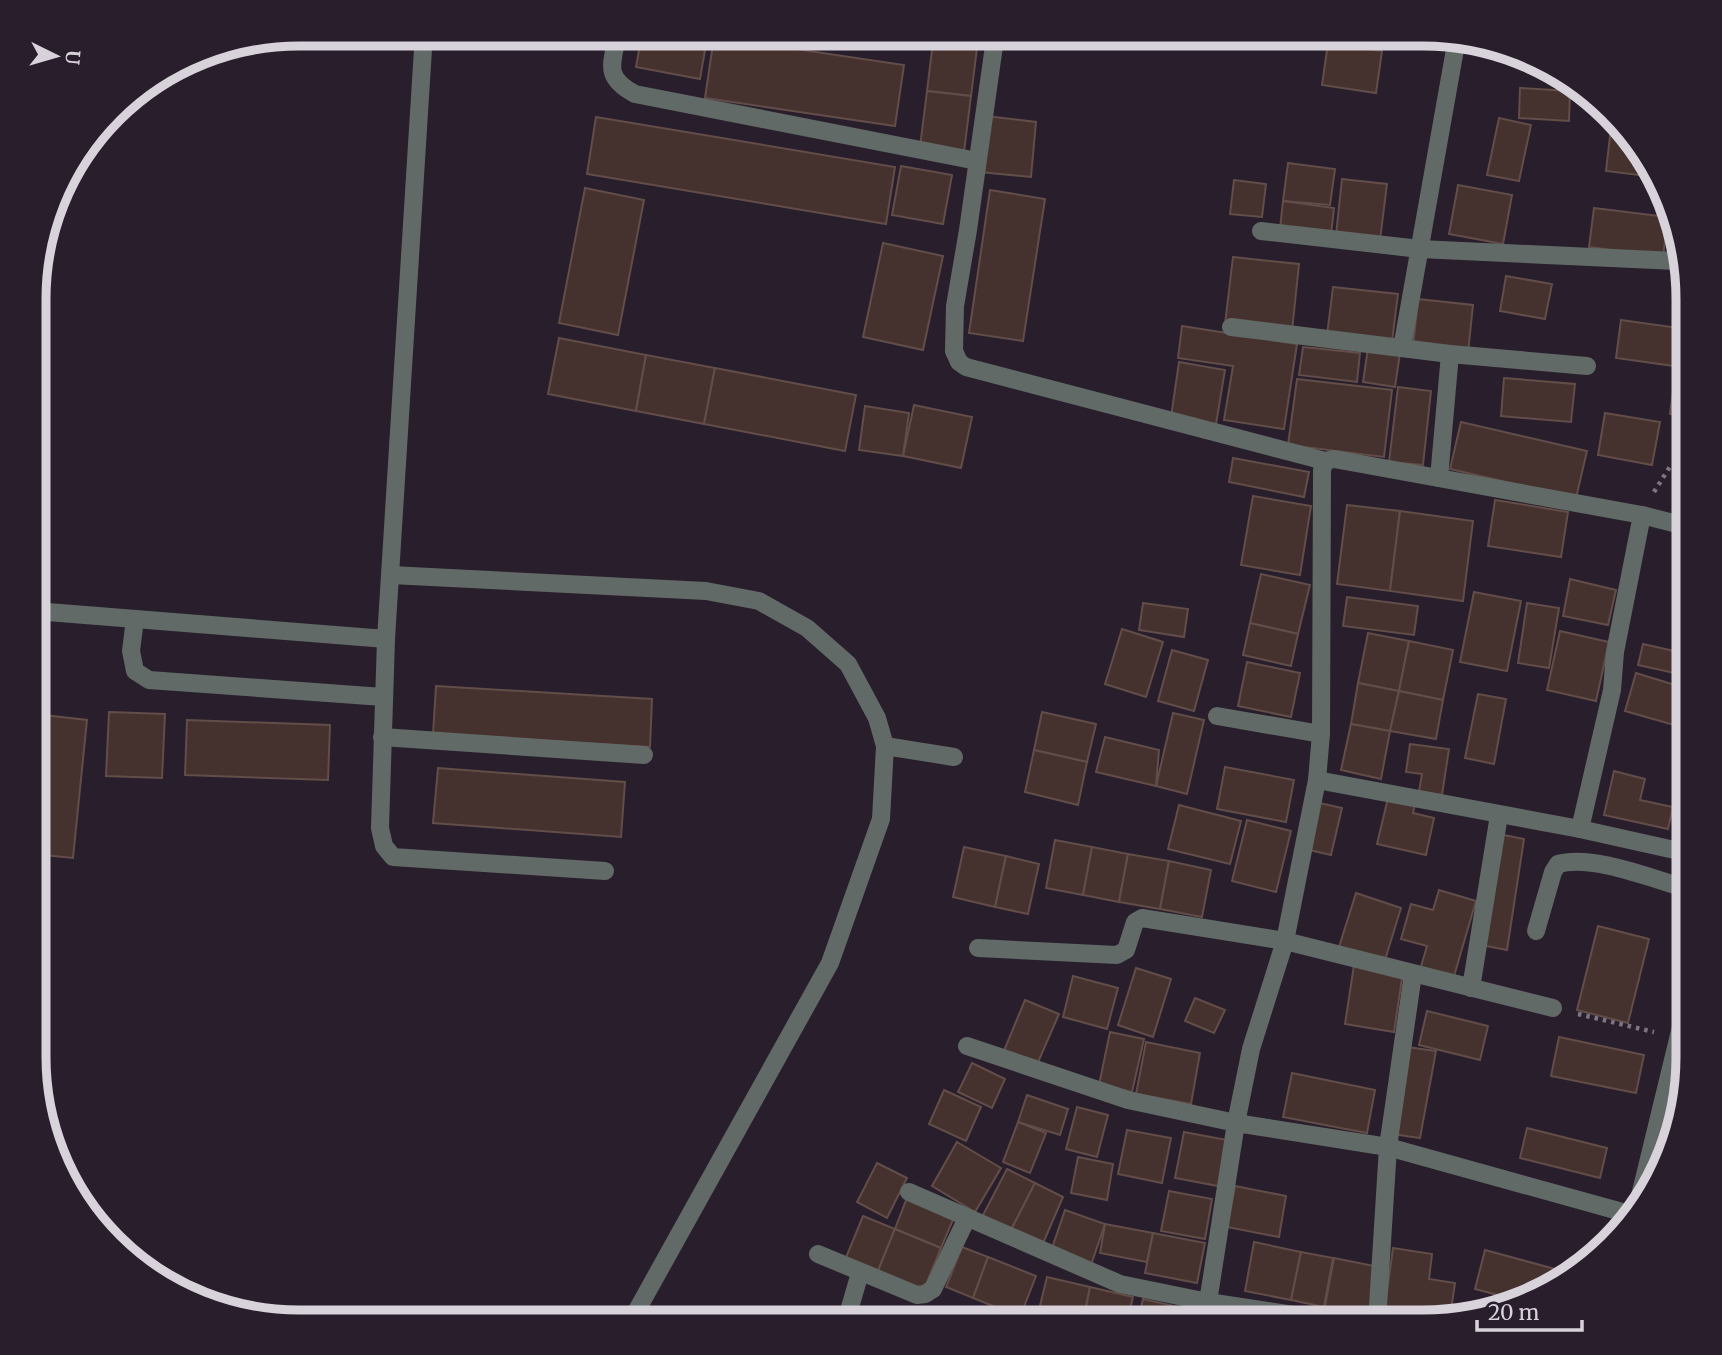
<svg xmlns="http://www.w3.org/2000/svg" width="1722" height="1355" font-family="Merriweather,serif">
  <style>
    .building { fill: #45322e; stroke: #624d49; stroke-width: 2 }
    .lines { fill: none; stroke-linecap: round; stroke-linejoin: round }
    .path { stroke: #7d7580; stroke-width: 4.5; stroke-dasharray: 3.5 5; stroke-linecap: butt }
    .minor { stroke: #616a66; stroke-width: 18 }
    .rim { fill: none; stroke: #d8d2db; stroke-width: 9 }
  </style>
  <rect width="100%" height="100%" fill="#281e2c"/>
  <g class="building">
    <path d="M642,33H708L700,79L636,67Z"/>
    <path d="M793,33L830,34L829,39Z"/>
    <path d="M840,34H895L894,45L840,39Z"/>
    <path d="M939,34H980L977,48L938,42Z"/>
    <path d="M1341,34H1384L1382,43Z"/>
    <path d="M714,37L904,65L895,126L705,98Z"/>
    <path d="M933,42L977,48L971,96L927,91Z"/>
    <path d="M1328,43L1382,51L1376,93L1322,85Z"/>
    <path d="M1520,88L1570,91L1569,121L1519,118Z"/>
    <path d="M927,91L971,96L964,152L920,147Z"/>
    <path d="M986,116L1036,122L1031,177L980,172Z"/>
    <path d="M596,117L895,167L886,224L587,174Z"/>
    <path d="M1499,118L1531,125L1519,181L1487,175Z"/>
    <path d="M1610,136L1626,138L1655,177L1606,171Z"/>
    <path d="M1288,163L1335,169L1330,205L1283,201Z"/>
    <path d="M901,166L952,175L943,224L892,215Z"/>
    <path d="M1342,179L1387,184L1380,240L1336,235Z"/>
    <path d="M1234,180L1266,184L1262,217L1230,214Z"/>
    <path d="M1458,185L1512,195L1503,244L1449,234Z"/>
    <path d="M585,188L644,200L618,335L559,323Z"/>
    <path d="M990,190L1045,199L1023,341L969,333Z"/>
    <path d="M1283,201L1334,208L1331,235L1280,229Z"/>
    <path d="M1594,208L1668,217L1663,257L1589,247Z"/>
    <path d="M883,243L943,256L923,350L863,337Z"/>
    <path d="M1233,257L1299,264L1292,331L1225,324Z"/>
    <path d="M1506,276L1552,284L1545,319L1500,311Z"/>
    <path d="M1333,287L1398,294L1392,342L1327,335Z"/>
    <path d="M1418,299L1473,305L1468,353L1413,347Z"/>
    <path d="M1621,320L1679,328L1674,366L1616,358Z"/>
    <path d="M1182,326L1297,344L1284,429L1224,420L1233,366L1178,358Z"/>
    <path d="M559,338L646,355L636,411L548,394Z"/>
    <path d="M1303,347L1360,353L1357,382L1299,375Z"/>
    <path d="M1368,348L1400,353L1395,387L1363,382Z"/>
    <path d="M646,355L715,368L704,424L636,411Z"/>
    <path d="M1179,362L1225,370L1216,424L1171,417Z"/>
    <path d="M715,368L856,395L845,451L704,424Z"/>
    <path d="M1676,368L1689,369V417L1670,414Z"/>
    <path d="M1504,378L1575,384L1571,422L1501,416Z"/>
    <path d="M1297,379L1392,390L1384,457L1288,445Z"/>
    <path d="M1398,387L1431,391L1423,465L1389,462Z"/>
    <path d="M914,405L972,417L961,468L903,456Z"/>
    <path d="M865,406L909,413L903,456L859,450Z"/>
    <path d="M1605,413L1660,422L1652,465L1598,455Z"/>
    <path d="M1461,422L1587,451L1576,498L1450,469Z"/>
    <path d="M1233,458L1309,472L1304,497L1229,482Z"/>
    <path d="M1253,496L1311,506L1300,575L1241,565Z"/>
    <path d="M1495,500L1568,512L1561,557L1488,546Z"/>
    <path d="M1347,505L1400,511L1390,591L1337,584Z"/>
    <path d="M1400,511L1473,521L1463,601L1390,591Z"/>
    <path d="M1261,574L1310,585L1298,634L1250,623Z"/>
    <path d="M1570,579L1616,590L1608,625L1563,616Z"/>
    <path d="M1474,592L1521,601L1507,671L1460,662Z"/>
    <path d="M1347,597L1418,606L1414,635L1343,626Z"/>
    <path d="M1143,603L1188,609L1184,637L1139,630Z"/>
    <path d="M1527,603L1559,608L1549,668L1518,663Z"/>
    <path d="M1250,623L1298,634L1291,666L1243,655Z"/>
    <path d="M1122,629L1163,642L1146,697L1105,684Z"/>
    <path d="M1560,631L1609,642L1596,701L1547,690Z"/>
    <path d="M1368,633L1409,641L1399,691L1358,683Z"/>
    <path d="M1409,641L1453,650L1443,700L1399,691Z"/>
    <path d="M1643,644L1688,654V676L1638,665Z"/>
    <path d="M1172,650L1208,660L1194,711L1158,701Z"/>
    <path d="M1247,662L1300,673L1291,717L1238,706Z"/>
    <path d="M1636,673L1688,689V729L1625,711Z"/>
    <path d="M1358,683L1399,691L1390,731L1351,724Z"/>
    <path d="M436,686L652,699L650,747L433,734Z"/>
    <path d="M1399,691L1443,700L1436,739L1390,731Z"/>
    <path d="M1478,694L1506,699L1494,764L1465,758Z"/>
    <path d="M109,712L165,714L162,778L106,776Z"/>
    <path d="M1042,712L1096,724L1087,762L1034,750Z"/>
    <path d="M1173,713L1204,720L1187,794L1156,786Z"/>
    <path d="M35,714L87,720L73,858L34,854Z"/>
    <path d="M187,720L330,725L328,780L185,775Z"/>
    <path d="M1351,724L1390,731L1381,779L1341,770Z"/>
    <path d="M1105,737L1159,750L1156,786L1096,772Z"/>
    <path d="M1410,744L1449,749L1442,795L1419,791L1422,774L1406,772Z"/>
    <path d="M1034,750L1087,762L1078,805L1025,792Z"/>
    <path d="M1225,767L1294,780L1286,822L1217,809Z"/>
    <path d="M438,768L625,782L621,837L433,823Z"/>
    <path d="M1614,771L1645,779L1640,800L1673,807L1668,829L1604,815Z"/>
    <path d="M1388,798L1415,804L1413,813L1434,818L1426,855L1377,844Z"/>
    <path d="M1315,802L1342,808L1331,855L1305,849Z"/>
    <path d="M1179,805L1241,821L1230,864L1168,849Z"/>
    <path d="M1247,820L1291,831L1276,892L1232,881Z"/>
    <path d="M1499,834L1524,839L1507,950L1481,945Z"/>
    <path d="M1055,840L1092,847L1083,895L1046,888Z"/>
    <path d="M964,847L1006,856L995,907L953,897Z"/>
    <path d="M1092,847L1128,854L1119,902L1083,895Z"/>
    <path d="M1128,854L1169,861L1160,909L1119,902Z"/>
    <path d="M1006,856L1039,864L1028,914L995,907Z"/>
    <path d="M1169,861L1211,870L1202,917L1160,909Z"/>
    <path d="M1439,890L1476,901L1452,983L1419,973L1427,946L1401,939L1411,904L1433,910Z"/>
    <path d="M1356,893L1401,908L1385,960L1339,947Z"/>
    <path d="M1598,926L1649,939L1628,1023L1577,1010Z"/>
    <path d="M1354,965L1403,972L1394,1032L1345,1024Z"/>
    <path d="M1136,968L1171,979L1153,1037L1118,1025Z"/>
    <path d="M1073,976L1118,988L1107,1029L1063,1017Z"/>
    <path d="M1195,998L1225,1010L1214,1033L1185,1021Z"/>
    <path d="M1025,1000L1059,1014L1036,1067L1003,1053Z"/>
    <path d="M1427,1011L1488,1026L1480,1060L1419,1045Z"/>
    <path d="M1110,1032L1144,1039L1132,1092L1099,1085Z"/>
    <path d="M1559,1037L1644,1055L1636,1093L1551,1076Z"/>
    <path d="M1146,1042L1200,1053L1191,1104L1136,1094Z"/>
    <path d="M1407,1047L1436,1051L1420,1138L1392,1134Z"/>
    <path d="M972,1063L1005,1079L992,1108L958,1092Z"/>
    <path d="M1292,1073L1375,1090L1367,1133L1283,1117Z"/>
    <path d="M944,1090L981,1107L966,1141L929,1124Z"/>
    <path d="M1027,1095L1068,1109L1060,1135L1018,1122Z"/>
    <path d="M1077,1107L1108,1115L1097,1157L1066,1149Z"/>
    <path d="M1018,1122L1046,1133L1030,1173L1003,1162Z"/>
    <path d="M1527,1128L1607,1148L1600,1178L1520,1158Z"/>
    <path d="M1127,1130L1171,1138L1162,1183L1118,1174Z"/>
    <path d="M1184,1132L1227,1140L1218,1186L1175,1178Z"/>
    <path d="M957,1142L1001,1168L975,1212L932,1186Z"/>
    <path d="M1078,1157L1113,1164L1107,1200L1071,1193Z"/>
    <path d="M877,1163L907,1178L887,1218L857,1202Z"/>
    <path d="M1007,1169L1035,1183L1010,1232L982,1217Z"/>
    <path d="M1035,1183L1063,1197L1041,1248L1010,1232Z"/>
    <path d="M1235,1186L1286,1196L1279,1237L1227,1227Z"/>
    <path d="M1169,1191L1212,1199L1205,1239L1161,1231Z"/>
    <path d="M908,1195L955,1215L941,1248L895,1229Z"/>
    <path d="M1065,1210L1105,1224L1091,1265L1051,1251Z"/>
    <path d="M863,1216L895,1229L877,1273L845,1260Z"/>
    <path d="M1105,1224L1153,1233L1147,1262L1100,1253Z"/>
    <path d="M895,1229L941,1248L923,1292L877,1273Z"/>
    <path d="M1153,1233L1205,1243L1197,1283L1145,1273Z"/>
    <path d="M1254,1242L1301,1252L1291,1300L1245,1291Z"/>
    <path d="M962,1247L988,1257L973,1298L946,1287Z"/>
    <path d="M1393,1248L1432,1254L1429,1279L1455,1283L1450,1317L1424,1322H1383Z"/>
    <path d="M1485,1250L1566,1272L1524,1302L1475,1289Z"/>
    <path d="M1301,1252L1333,1258L1324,1307L1291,1300Z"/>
    <path d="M988,1257L1036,1276L1020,1317L973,1298Z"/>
    <path d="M1334,1258L1379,1267L1368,1320L1324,1311Z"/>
    <path d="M1047,1277L1090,1287L1083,1322H1036Z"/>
    <path d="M1090,1287L1133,1297L1127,1322H1083Z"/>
    <path d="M1143,1299L1187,1309L1184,1322H1138Z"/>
    <path d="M1470,1303L1496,1307L1469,1313Z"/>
    <path d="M873,1308L899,1321H866Z"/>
    <path d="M1187,1309L1214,1315L1213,1322H1184Z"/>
    <path d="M942,1313L983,1317L982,1322H941Z"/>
    <path d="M1214,1315L1243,1322H1213Z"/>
  </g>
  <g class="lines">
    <g class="path">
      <path d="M1654,492L1671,465L1675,463L1689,465"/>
      <path d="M1578,1014L1654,1032"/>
    </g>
    <g class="minor">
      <path d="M618,33C612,64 603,77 635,94L977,161"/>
      <path d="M994,46L968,230L955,306L954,351L959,362L966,367L1325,461L1334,459L1642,515L1615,652L1612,690L1580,829"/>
      <path d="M1261,231L1420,249L1676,261L1681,259"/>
      <path d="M1231,327L1450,354L1439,478"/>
      <path d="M1402,348L1457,38"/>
      <path d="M1450,354L1587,366"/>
      <path d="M1325,461L1322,470L1321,734L1317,780L1285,941L1251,1049L1236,1123L1388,1147L1633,1215"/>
      <path d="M1642,515L1689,527"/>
      <path d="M391,575L706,591L759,601L807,628L848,664L877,718L885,746L881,819L830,963L631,1321"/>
      <path d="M35,611L386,639L424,33"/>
      <path d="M135,619L131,651L135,671L149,680L383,697"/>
      <path d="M386,639L380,828L384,846L393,857L605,871"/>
      <path d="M1217,716L1321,734"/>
      <path d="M382,737L644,755"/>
      <path d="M885,746L954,757"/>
      <path d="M1317,780L1580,829L1688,853"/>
      <path d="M1536,931L1553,872L1558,864C1592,854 1653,879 1688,889"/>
      <path d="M978,948L1117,955L1126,950L1135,922L1142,918L1285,941L1553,1008"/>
      <path d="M1471,988L1499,815"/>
      <path d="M909,1192L1120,1284L1208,1302L1236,1123L1128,1100L967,1046"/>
      <path d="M1637,1208L1688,998"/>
      <path d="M818,1254L917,1295L925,1294L933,1289L967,1218"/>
      <path d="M1208,1302L1341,1322"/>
      <path d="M846,1321L860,1273"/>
      <path d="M1377,1322L1388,1147L1413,974"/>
    </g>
  </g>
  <path d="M0 0H1722V1355H0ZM299 46H1423A253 253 0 0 1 1676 299V1057A253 253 0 0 1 1423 1310H299A253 253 0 0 1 46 1057V299A253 253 0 0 1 299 46Z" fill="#281e2c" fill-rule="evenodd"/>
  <path class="rim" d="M299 46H1423A253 253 0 0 1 1676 299V1057A253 253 0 0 1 1423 1310H299A253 253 0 0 1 46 1057V299A253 253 0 0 1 299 46Z"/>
  <g transform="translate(56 56) rotate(95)" stroke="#281e2c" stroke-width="5" paint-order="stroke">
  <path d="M0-5L12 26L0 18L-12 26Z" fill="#d8d2db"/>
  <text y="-10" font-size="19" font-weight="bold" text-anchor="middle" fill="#d8d2db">U</text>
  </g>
  <path d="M1477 1320v10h105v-10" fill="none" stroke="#d8d2db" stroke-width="3.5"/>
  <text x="1488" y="1320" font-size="21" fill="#d8d2db" stroke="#281e2c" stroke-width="5" paint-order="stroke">20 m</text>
</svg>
